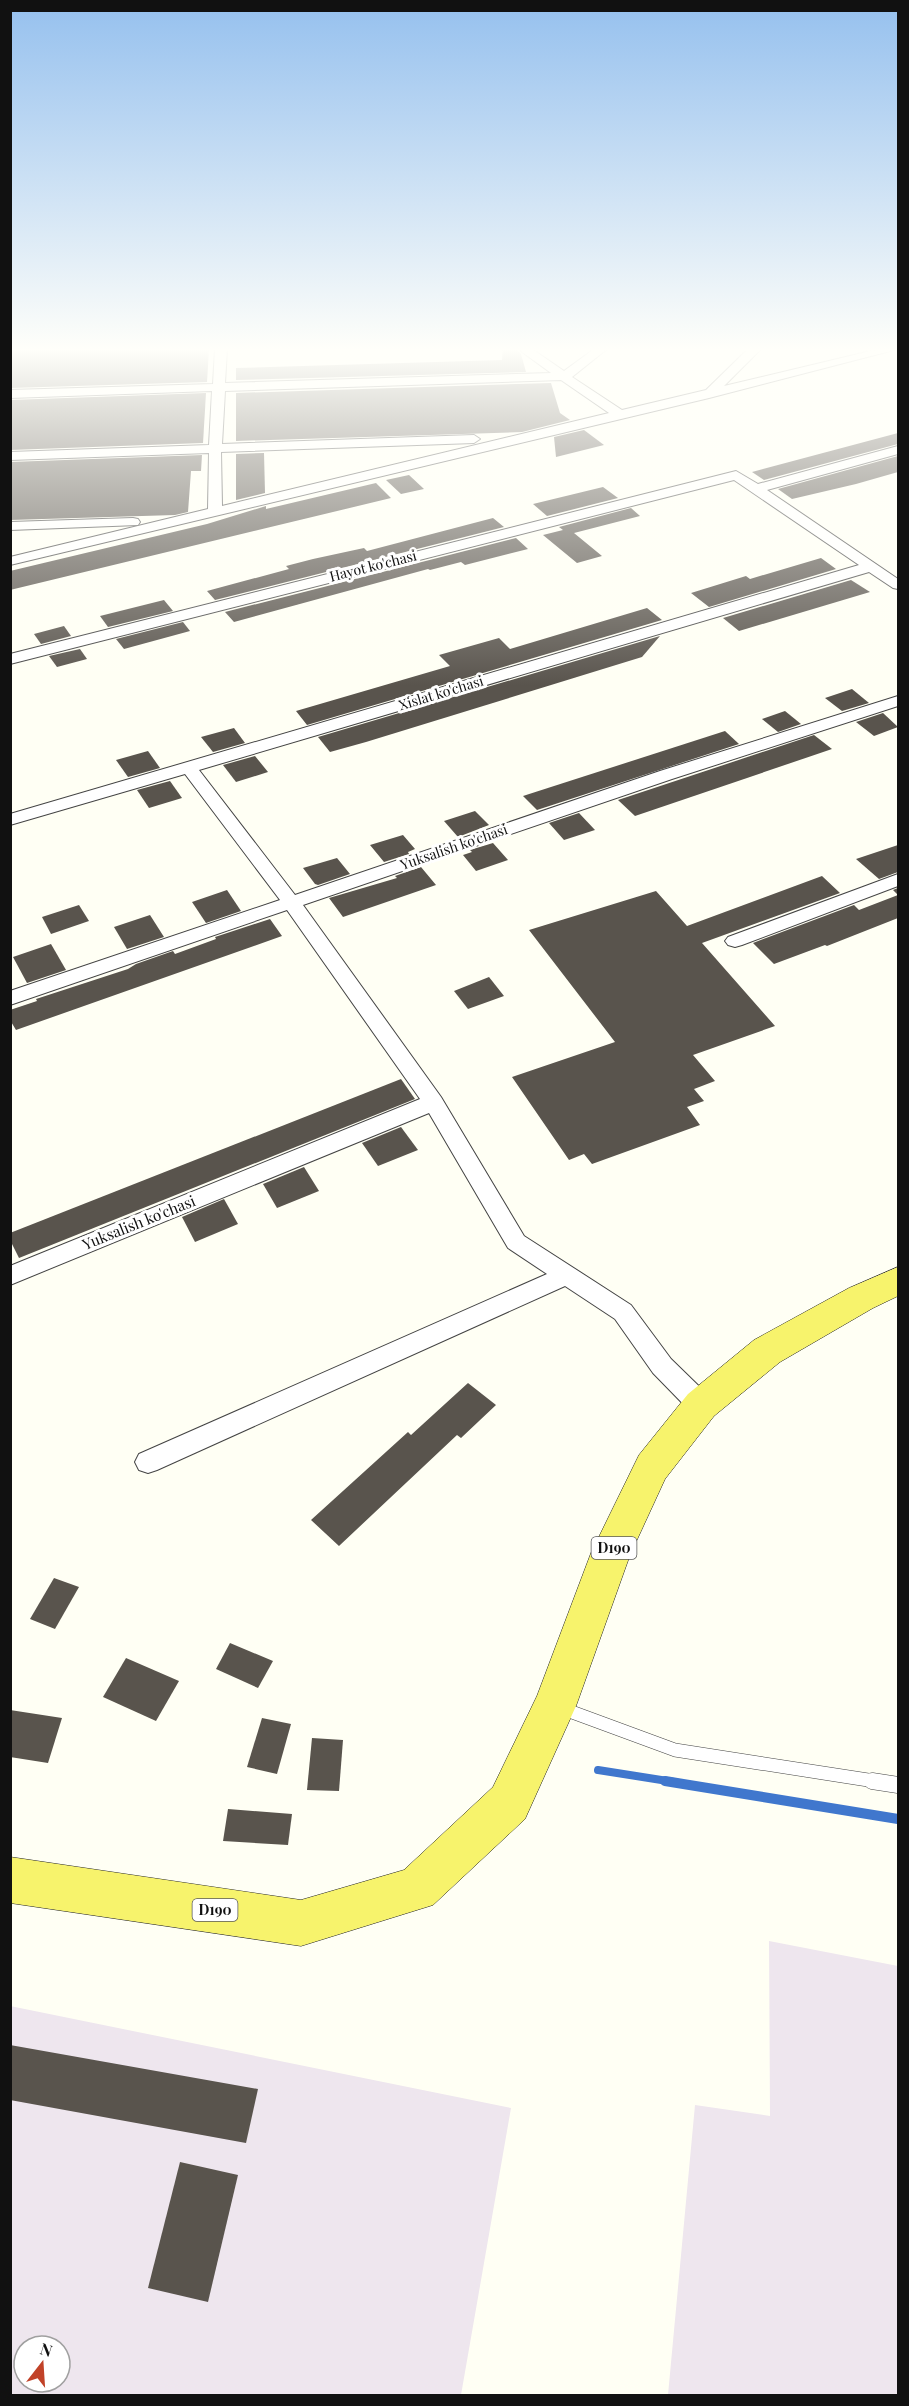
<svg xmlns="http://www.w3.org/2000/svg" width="909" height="2406" font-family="'Playfair Display',serif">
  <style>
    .industrial { fill: #eee6ee; fill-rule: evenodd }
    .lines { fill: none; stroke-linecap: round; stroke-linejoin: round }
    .stream-far1 { stroke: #4077cd; stroke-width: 8 }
    .stream { stroke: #4077cd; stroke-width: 10 }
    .building { fill: #59544d }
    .service-far1-casing { stroke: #444; stroke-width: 14 }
    .service-casing { stroke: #444; stroke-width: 17 }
    .minor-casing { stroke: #444; stroke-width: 2 }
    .primary-casing { stroke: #222; stroke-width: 1 }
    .service-far1 { stroke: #fff; stroke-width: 13 }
    .service { stroke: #fff; stroke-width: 16 }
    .minor { fill: #fff; fill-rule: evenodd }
    .primary { fill: #f7f36c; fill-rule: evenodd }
    .labels { text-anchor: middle; stroke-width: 6; stroke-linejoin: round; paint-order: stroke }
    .far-street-label { font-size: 14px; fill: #111; stroke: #fff }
    .shield { fill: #fff; stroke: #585858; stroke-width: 1.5 }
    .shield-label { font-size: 14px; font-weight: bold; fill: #111 }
    .street-label { font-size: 15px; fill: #111; stroke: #fff }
  </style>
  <rect width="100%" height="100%" fill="#fffff4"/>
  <g class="industrial">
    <path d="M769,1941L898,1966V2395H668L695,2105L770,2116Z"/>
    <path d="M10,2006L511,2108L461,2395H11ZM24,2346H60V2382H24Z"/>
  </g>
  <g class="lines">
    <path class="stream-far1" d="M598,1770L674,1782"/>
    <path class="stream" d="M665,1781L898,1819"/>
  </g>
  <g class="building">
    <path d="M10,349H209L207,382L10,388Z"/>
    <path d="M503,349H516L521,354L526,372L236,380V368L502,360Z"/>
    <path d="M551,383L560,413L570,420L522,432L236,441V393Z"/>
    <path d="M206,393L203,443L10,450V400Z"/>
    <path d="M584,430L604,445L556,457L554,437Z"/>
    <path d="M898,433V444L764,480L752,472Z"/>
    <path d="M264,453L265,493L236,500V454Z"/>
    <path d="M202,455L201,471H191L188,512L175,515L10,520V462Z"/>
    <path d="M898,456V472L856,484L792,499L778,489Z"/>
    <path d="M409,475L424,489L401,494L386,480Z"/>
    <path d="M376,483L391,498L10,590V571L207,524L266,506V509Z"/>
    <path d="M603,487L618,498L547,516L533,504Z"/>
    <path d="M631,508L640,516L574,533L602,556L577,563L543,535L563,530L559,527Z"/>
    <path d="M493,518L504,527L215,600L207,591L289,569L286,566L313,559L364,548L367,551Z"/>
    <path d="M516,538L528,549L465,565L461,562L430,570L428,569L234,622L225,612Z"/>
    <path d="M821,558L836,569L709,607L691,593L746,576L750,579Z"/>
    <path d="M851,580L870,592L739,631L723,618Z"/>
    <path d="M164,600L173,611L108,627L100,616Z"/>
    <path d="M647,608L662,620L307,725L296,711L450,666L439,655L499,638L510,649Z"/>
    <path d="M183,622L190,631L124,649L116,639Z"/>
    <path d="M64,626L71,636L41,644L34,634Z"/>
    <path d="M660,636L642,657L366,742L330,752L318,737Z"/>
    <path d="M80,649L87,659L57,667L49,656Z"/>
    <path d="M852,689L869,703L842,711L825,698Z"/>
    <path d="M785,711L801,724L778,732L762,719Z"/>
    <path d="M883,713L898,727L874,736L856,722Z"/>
    <path d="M234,728L245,743L213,752L201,737Z"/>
    <path d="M725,731L739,744L537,810L523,796Z"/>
    <path d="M814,735L832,749L635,816L618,800Z"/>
    <path d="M148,751L160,768L128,777L116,760Z"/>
    <path d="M255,756L268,772L236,782L223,765Z"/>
    <path d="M170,781L182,798L149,808L137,790Z"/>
    <path d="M475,811L489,825L458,837L444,821Z"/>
    <path d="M579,813L595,830L564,840L549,823Z"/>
    <path d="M403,835L415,849L408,852L409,854L384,862L370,845Z"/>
    <path d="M493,843L508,860L476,871L463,855L472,852L470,850Z"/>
    <path d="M898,845V872L879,879L856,859Z"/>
    <path d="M337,858L350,874L318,885L315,884L303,868Z"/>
    <path d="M421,867L436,885L343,917L329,898L397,878L395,876Z"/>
    <path d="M822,876L840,893L702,943L775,1026L693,1055L715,1081L694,1089L704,1101L687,1107L700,1125L592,1164L584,1154L569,1160L512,1077L615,1042L529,930L656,891L687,926Z"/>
    <path d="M898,888V918L827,946L825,945L774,964L753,943L854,905L859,910L898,895L893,890Z"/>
    <path d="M227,890L241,911L206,923L192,902Z"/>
    <path d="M79,905L89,921L51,934L42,917Z"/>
    <path d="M150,915L164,937L127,949L114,927Z"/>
    <path d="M270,919L282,936L16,1030L10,1020V1010L37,1001L36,999L128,969L136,964L173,951L175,954L216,939L215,937Z"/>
    <path d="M51,944L66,970L27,983L13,957Z"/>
    <path d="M489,977L504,996L468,1009L454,991Z"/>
    <path d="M401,1079L415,1099L19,1258L10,1240V1233Z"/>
    <path d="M401,1127L418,1150L378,1166L362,1143Z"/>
    <path d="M304,1167L319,1191L277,1208L263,1184Z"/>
    <path d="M224,1199L238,1224L195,1242L182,1217Z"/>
    <path d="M468,1383L496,1405L461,1438L457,1435L339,1546L311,1520L408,1432L411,1435Z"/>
    <path d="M54,1578L79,1587L55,1629L30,1619Z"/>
    <path d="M230,1643L273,1661L258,1688L216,1669Z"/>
    <path d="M126,1658L179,1681L156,1721L103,1697Z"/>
    <path d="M10,1710L62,1718L48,1763L10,1757Z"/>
    <path d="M262,1718L291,1724L277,1774L247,1767Z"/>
    <path d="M312,1738L343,1740L339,1791L307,1790Z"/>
    <path d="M228,1809L292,1814L288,1845L223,1841Z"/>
    <path d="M10,2045L258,2089L246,2143L10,2100Z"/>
    <path d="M180,2162L238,2175L208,2302L148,2288Z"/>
  </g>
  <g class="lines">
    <defs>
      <path id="service-far1" d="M561,1708L675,1750L881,1782"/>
      <path id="service" d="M872,1781L898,1785"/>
      <g id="minor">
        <path d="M215,349H227L225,383L551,373L518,349H532L564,371L594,349H607L572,377L622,410L706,390L748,349H761L724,386L879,349H898L709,398L10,565V557L208,509L209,453L10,460V452L209,445L212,391L10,398V390L213,384ZM561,380L609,413L222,506L221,452L474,443L480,439L474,435L222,444L225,391Z"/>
        <path d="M898,446V454L767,490L898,579V589L893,588L869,572L199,770L295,895L660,771L898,696V706L672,779L303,905L441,1097L524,1236L631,1305L671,1359L710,1397L714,1405L710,1413L701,1416L692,1413L653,1373L615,1319L565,1286L157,1470L148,1473L139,1470L135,1462L139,1454L547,1274L508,1248L429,1113L10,1285V1266L420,1099L287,910L10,1005V991L280,900L185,774L10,825V814L859,565L734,480L10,664V654L736,471L758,484Z"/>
        <path d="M133,518L138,519L140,522L138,525L10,530V522Z"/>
        <path d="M898,874V886L742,945L735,947L728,945L725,941L728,937Z"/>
      </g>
      <path id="primary" d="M898,1267V1296L873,1308L780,1362L714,1416L665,1479L630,1555L576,1706L525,1819L433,1905L301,1946L10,1903V1857L301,1900L404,1870L493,1787L537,1696L591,1553L639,1455L688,1394L754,1340L849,1288Z"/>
    </defs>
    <use href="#service-far1" class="service-far1-casing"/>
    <use href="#service" class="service-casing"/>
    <use href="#minor" class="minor-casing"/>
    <use href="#primary" class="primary-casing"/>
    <use href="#service-far1" class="service-far1"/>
    <use href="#service" class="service"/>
    <use href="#minor" class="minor"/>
    <use href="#primary" class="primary"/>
  </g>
  <linearGradient id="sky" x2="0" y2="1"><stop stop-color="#95c0ee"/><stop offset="0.51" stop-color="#fffffa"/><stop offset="1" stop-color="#fffffa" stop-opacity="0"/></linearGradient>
  <rect width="909" height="686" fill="url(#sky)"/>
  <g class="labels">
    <g class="far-street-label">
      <text transform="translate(373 566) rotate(-14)" y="5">Hayot ko'chasi</text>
      <text transform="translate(441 693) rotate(-17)" y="5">Xislat ko'chasi</text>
      <text transform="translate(454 847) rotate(-19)" y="5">Yuksalish ko'chasi</text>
    </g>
    <g class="shield">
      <rect x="591.5" y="1537" width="45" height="22" rx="4.5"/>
      <rect x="192.5" y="1899" width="45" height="22" rx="4.5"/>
    </g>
    <g class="shield-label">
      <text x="614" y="1553">D190</text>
      <text x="215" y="1915">D190</text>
    </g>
    <g class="street-label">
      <text transform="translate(139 1223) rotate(-22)" y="5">Yuksalish ko'chasi</text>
    </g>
  </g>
  <rect width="909" height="2406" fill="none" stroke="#111111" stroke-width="24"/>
  <g transform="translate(42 2364) rotate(17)"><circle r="28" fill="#ffffff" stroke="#a0a0a0" stroke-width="1.5"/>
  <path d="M0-4.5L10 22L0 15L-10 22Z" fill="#c14228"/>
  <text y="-9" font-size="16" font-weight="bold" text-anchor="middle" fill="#111111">N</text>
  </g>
</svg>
